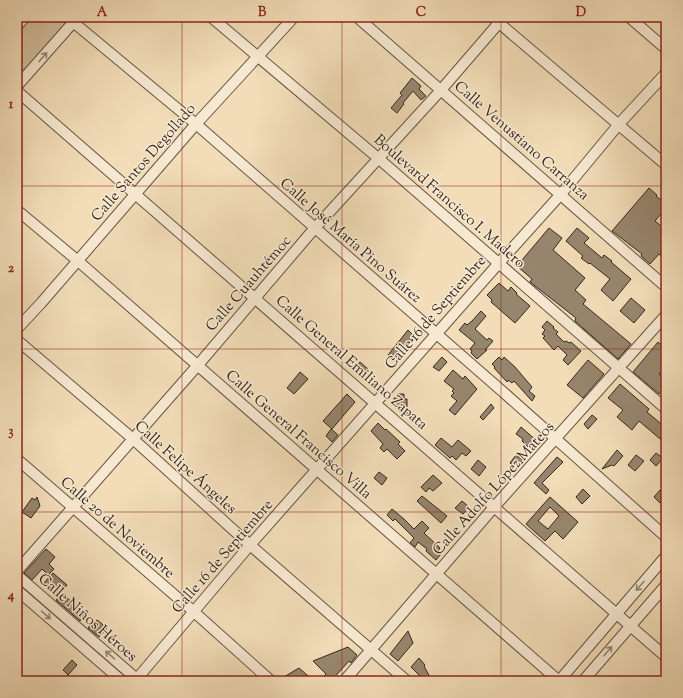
<svg xmlns="http://www.w3.org/2000/svg" width="683" height="698" font-family="'Sorts Mill Goudy',serif">
  <style>
    .green { fill: #d2be9e; stroke: #83725e }
    .building { fill: #97866e; stroke: #34271e; fill-rule: evenodd }
    .lines { fill: none; stroke-linecap: round; stroke-linejoin: round }
    .minor-casing { stroke: #645444; stroke-width: 12 }
    .minor { stroke: #f7e9d1; stroke-width: 10 }
    .oneway { stroke: #968878 }
    .grid { fill: none; stroke: #8f2418; stroke-width: 1; stroke-opacity: 0.55 }
    .labels { text-anchor: middle; stroke-width: 3; stroke-linejoin: round; paint-order: stroke }
    .street-label { font-size: 15px; fill: #34271e; stroke: #f7e9d1 }
    .neatline { fill: none; stroke: #8f2418; stroke-width: 1.5 }
    .grid-label { font-size: 13px; text-anchor: middle; font-weight: bold; fill: #8f2418 }
  </style>
  <rect width="100%" height="100%" fill="#f2ddb8"/>
  <filter id="stains"><feTurbulence type="fractalNoise" baseFrequency=".005" numOctaves="4"/><feColorMatrix values="0 0 0 0 .2 0 0 0 0 .09 0 0 0 0 .02 0 0 0 .5 -.17"/></filter>
  <radialGradient id="worn" r=".72"><stop offset=".6" stop-color="#630" stop-opacity="0"/><stop offset="1" stop-color="#630" stop-opacity=".3"/></radialGradient>
  <path class="green" d="M27,17H64L69,22L17,82V28Z"/>
  <g class="building">
    <path d="M412,78L421,86L419,89L426,96L421,100L413,91L403,103L404,104L397,113L391,108L402,95L400,93Z"/>
    <path d="M649,188L657,195L656,196L666,204V208L655,221L666,230V260L659,254L650,264L641,256L642,254L612,231Z"/>
    <path d="M549,228L562,238L553,250L585,278L575,290L586,300L583,304L631,344L618,359L575,321L576,318L530,282L532,279L517,266Z"/>
    <path d="M577,228L589,238L584,243L602,258L604,255L612,261L611,262L631,279L613,301L601,290L610,279L590,263L589,264L581,258L583,256L566,241Z"/>
    <path d="M499,283L508,291L511,287L517,293L516,294L530,306L515,323L491,302L492,300L487,295Z"/>
    <path d="M631,298L645,310L634,323L620,311Z"/>
    <path d="M481,311L486,316L475,329L487,340L489,338L493,341L485,350H487L477,359L471,353L472,351L470,349L475,343L459,330L465,323L467,325L472,321Z"/>
    <path d="M547,321L554,327L553,328L558,332L556,334L564,342L566,341L569,343L571,342L581,351L568,365L563,360L567,355L558,346L554,350L543,338L545,336L542,334L545,330L542,327Z"/>
    <path d="M408,330L413,335L411,338L413,340L397,358L396,357L393,360L388,355Z"/>
    <path d="M658,342L666,349V365L659,374L666,379V385L659,394L633,372Z"/>
    <path d="M442,357L447,362L439,371L433,367Z"/>
    <path d="M499,357L502,360L504,357L515,367L532,387L529,391L535,396L532,401L514,381L512,383L508,380L507,382L494,368L495,367L492,364Z"/>
    <path d="M588,360L604,374L583,398L567,385Z"/>
    <path d="M360,362L368,369L361,378L353,370Z"/>
    <path d="M453,370L463,379L465,376L477,389L455,415L449,410L457,401L451,396L454,393L452,391L454,389L444,381Z"/>
    <path d="M300,372L308,379L294,394L287,388Z"/>
    <path d="M620,384L649,409L647,412L666,428V444L639,421L632,430L617,417L623,410L608,398Z"/>
    <path d="M347,394L355,402L332,429L323,421Z"/>
    <path d="M397,394H404V399H407V415L403,411L401,413L395,406L394,398H397Z"/>
    <path d="M491,404L494,408L483,420L480,417Z"/>
    <path d="M592,415L597,419L588,429L584,424Z"/>
    <path d="M378,423L385,430L386,429L400,442L398,444L405,451L397,459L387,449L384,452L380,448L383,444L371,431Z"/>
    <path d="M521,427L538,442L531,450L522,441L523,439L516,434Z"/>
    <path d="M331,429L338,435L332,442L326,436Z"/>
    <path d="M441,438L452,447L458,440L471,451L466,456L462,453L456,460L452,456L450,458L435,445Z"/>
    <path d="M617,450L623,456L614,466L612,465L602,469Z"/>
    <path d="M656,453L663,458L656,466L650,460Z"/>
    <path d="M516,455L524,461L517,469L510,463Z"/>
    <path d="M636,455L644,461L635,471L628,465Z"/>
    <path d="M557,457L563,462L542,483L549,490L546,494L534,483Z"/>
    <path d="M478,460L486,467L479,476L471,469Z"/>
    <path d="M379,472L387,478L382,485L374,478Z"/>
    <path d="M433,475L442,483L433,491L429,488L426,492L421,487Z"/>
    <path d="M583,489L590,496L582,504L576,497Z"/>
    <path d="M660,490L666,494V500L663,503L661,502L660,503L654,497Z"/>
    <path d="M422,496L447,516L441,523L417,501Z"/>
    <path d="M37,497L40,506L31,518L22,512L32,498L35,500Z"/>
    <path d="M550,497L578,522L563,539L555,531L545,541L526,524ZM550,507L559,516L548,529L538,521Z"/>
    <path d="M462,501L469,507L463,514L455,508Z"/>
    <path d="M392,509L404,519L414,529L422,521L429,528L424,533L440,548L438,551L441,554L436,560L426,551L427,549L418,542L415,547L410,543L414,538L395,519L393,521L387,515Z"/>
    <path d="M46,549L55,557L49,564L54,569L48,575L42,569L32,580L24,573Z"/>
    <path d="M53,573L67,585L58,595L44,583Z"/>
    <path d="M62,594L87,614L80,621L56,600Z"/>
    <path d="M97,620L107,628L99,637L88,628L94,621L95,622Z"/>
    <path d="M408,631L413,643L398,661L390,654Z"/>
    <path d="M348,647L357,655L351,663L349,661L331,681H320L326,674L313,661Z"/>
    <path d="M419,658L425,665L424,666L432,681H420L422,678L411,667Z"/>
    <path d="M72,660L77,665L68,675L63,670Z"/>
    <path d="M299,668L314,681H304L299,676L294,681H277Z"/>
  </g>
  <g class="lines">
    <defs>
      <g id="minor">
        <path d="M67,17L196,124L502,391L666,537"/>
        <path d="M211,17L378,158L666,409"/>
        <path d="M357,17L666,287"/>
        <path d="M492,17L666,165"/>
        <path d="M629,17L666,49"/>
        <path d="M17,26L25,17"/>
        <path d="M17,86L78,17"/>
        <path d="M17,91L666,657"/>
        <path d="M17,210L78,261L559,681"/>
        <path d="M17,329L42,302L196,124L294,17"/>
        <path d="M17,340L132,438L250,545L407,681"/>
        <path d="M17,459L193,611L271,681"/>
        <path d="M17,571L198,365L314,229L441,90L504,17"/>
        <path d="M17,575L139,681"/>
        <path d="M17,590L122,681"/>
        <path d="M135,681L250,545L499,263L561,194L619,124L666,73"/>
        <path d="M344,681L495,506L666,315"/>
        <path d="M559,681L666,556"/>
        <path d="M583,681L666,585"/>
      </g>
    </defs>
    <use href="#minor" class="minor-casing"/>
    <use href="#minor" class="minor"/>
  </g>
  <defs><path id="oneway-shaft" d="M-6 0H5M1.5-3L5.5 0L1.5 3" fill="none" stroke-width="1.6" stroke-linecap="round" stroke-linejoin="round"/></defs>
  <g class="oneway">
    <use href="#oneway-shaft" transform="translate(43 57) rotate(-49)"/>
    <use href="#oneway-shaft" transform="translate(640 586) rotate(131)"/>
    <use href="#oneway-shaft" transform="translate(46 615) rotate(41)"/>
    <use href="#oneway-shaft" transform="translate(608 651) rotate(-49)"/>
    <use href="#oneway-shaft" transform="translate(110 655) rotate(-139)"/>
  </g>
  <path class="grid" d="M182,17V681M342,17V681M501,17V681M17,186H666M17,349H666M17,512H666"/>
  <g class="labels">
    <g class="street-label">
      <text transform="translate(522 140) rotate(41)" y="5">Calle Venustiano Carranza</text>
      <text transform="translate(143 162) rotate(-49)" y="5">Calle Santos Degollado</text>
      <text transform="translate(450 201) rotate(41)" y="5">Boulevard Francisco I. Madero</text>
      <text transform="translate(351 240) rotate(41)" y="5">Calle José María Pino Suárez</text>
      <text transform="translate(248 283) rotate(-49)" y="5">Calle Cuauhtémoc</text>
      <text transform="translate(435 312) rotate(-49)" y="5">Calle 16 de Septiembre</text>
      <text transform="translate(352 362) rotate(41)" y="5">Calle General Emiliano Zapata</text>
      <text transform="translate(299 434) rotate(41)" y="5">Calle General Francisco Villa</text>
      <text transform="translate(186 467) rotate(42)" y="5">Calle Felipe Ángeles</text>
      <text transform="translate(493 488) rotate(-48)" y="5">Calle Adolfo López Mateos</text>
      <text transform="translate(118 527) rotate(41)" y="5">Calle 20 de Noviembre</text>
      <text transform="translate(222 556) rotate(-49)" y="5">Calle 16 de Septiembre</text>
      <text transform="translate(88 617) rotate(41)" y="5">Calle Niños Héroes</text>
    </g>
  </g>
  <rect width="683" height="698" fill="none" stroke="#f2ddb8" stroke-width="44"/>
  <rect x="22" y="22" width="639" height="654" class="neatline"/>
  <g class="grid-label">
    <text x="102" y="16">A</text>
    <text x="262" y="16">B</text>
    <text x="421" y="16">C</text>
    <text x="581" y="16">D</text>
    <text x="11" y="108">1</text>
    <text x="11" y="272">2</text>
    <text x="11" y="435">3</text>
    <text x="11" y="599">4</text>
  </g>
  <rect width="100%" height="100%" filter="url(#stains)"/>
  <rect width="100%" height="100%" fill="url(#worn)"/>
</svg>
